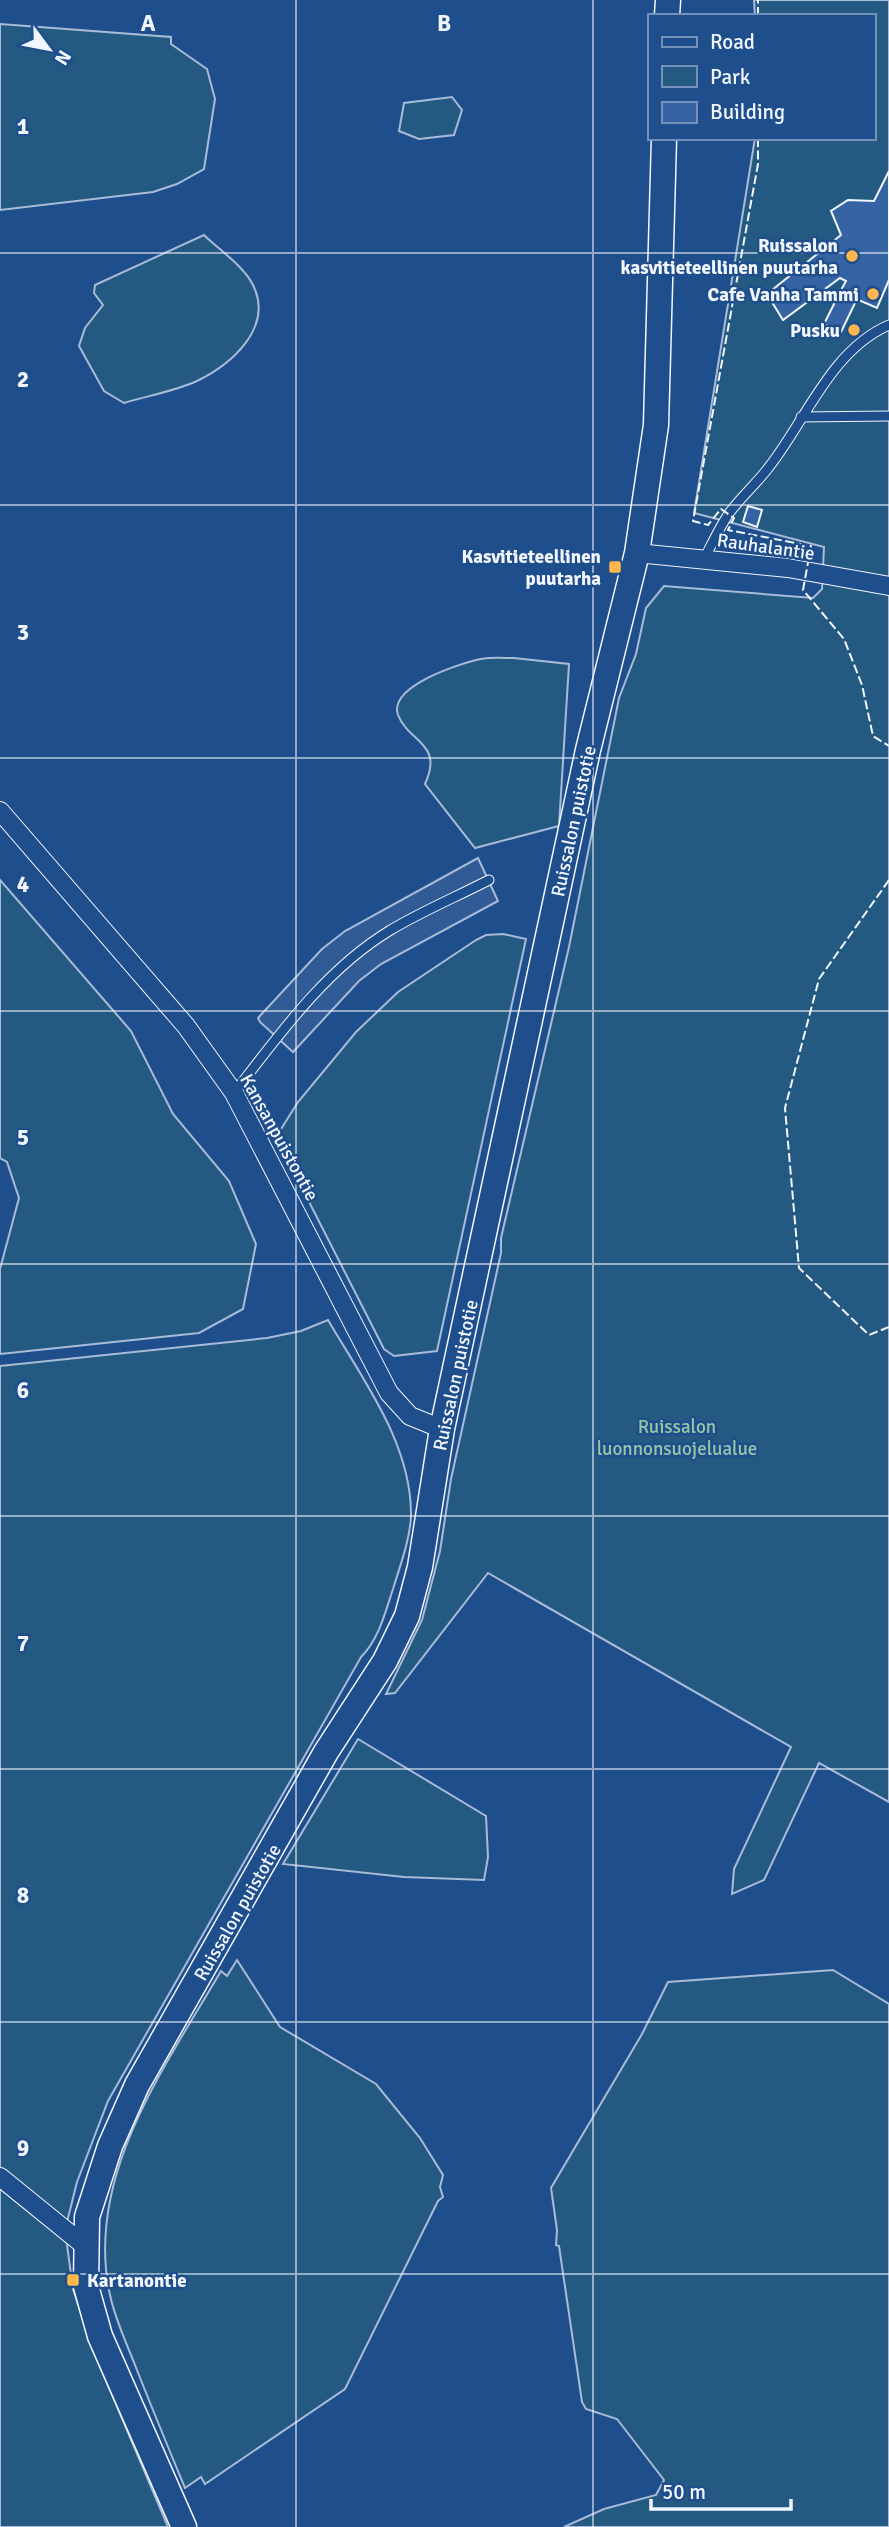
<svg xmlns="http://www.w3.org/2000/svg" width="889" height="2527" font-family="Signika,sans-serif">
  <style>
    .green { fill: #245a82; stroke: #a8bbd7; stroke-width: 2 }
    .parking { fill: #305b95; stroke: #a8bbd7; stroke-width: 2 }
    .building { fill: #3563a3; stroke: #f2f6ff; stroke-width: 2 }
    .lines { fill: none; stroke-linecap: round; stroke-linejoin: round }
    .lane-casing { stroke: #f2f6ff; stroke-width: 11 }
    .street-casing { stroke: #f2f6ff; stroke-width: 20 }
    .secondary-casing { stroke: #f2f6ff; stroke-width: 27 }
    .lane { stroke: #1f4e8c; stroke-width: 9 }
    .street { stroke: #1f4e8c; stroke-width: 18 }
    .secondary { stroke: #1f4e8c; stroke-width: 24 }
    .fence { stroke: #f2f6ff; stroke-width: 2; stroke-dasharray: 9 3.5; stroke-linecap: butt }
    .grid { fill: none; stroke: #f2f6ff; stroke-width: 2; stroke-opacity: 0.55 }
    .poi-dot { fill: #ffb74d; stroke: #1f4e8c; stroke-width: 2.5 }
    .labels { text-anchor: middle; stroke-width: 5; stroke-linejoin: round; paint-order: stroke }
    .poi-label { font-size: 19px; font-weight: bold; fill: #f2f6ff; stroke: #1f4e8c; text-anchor: end }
    .street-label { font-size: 19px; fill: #f2f6ff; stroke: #1f4e8c }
    .park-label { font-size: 19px; fill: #97c8a6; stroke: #1f4e8c }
    .grid-label { font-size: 23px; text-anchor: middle; font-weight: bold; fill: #f2f6ff; stroke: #1f4e8c; stroke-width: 5; stroke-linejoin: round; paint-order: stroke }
  </style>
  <rect width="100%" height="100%" fill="#1f4e8c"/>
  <g class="green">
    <path d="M754,0H889V1802L819,1763L764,1880L732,1894L734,1869L791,1747L488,1573L395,1693L386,1694L422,1620L440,1551L451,1479L501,1253V1238L569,947L619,698L636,654L646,608L664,586L813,598L822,589L824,547L694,513L755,138H873V16H755Z"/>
    <path d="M0,24L171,37V44L207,69L215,99L204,169L177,184L153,192L0,210Z"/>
    <path d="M452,97L462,110L454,135L419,139L399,131L404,103Z"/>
    <path d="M204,235C218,249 244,266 253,285C274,327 232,364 197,381C175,391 147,396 124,403L104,391L79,346L85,328L103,305L94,293L95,285Z"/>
    <path d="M514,658L569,664L559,826L475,848L425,784C444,743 409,743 398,715C388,686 461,663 481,659C491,657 503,658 514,658Z"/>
    <path d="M0,880L131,1031L173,1114L229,1181L256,1244L243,1309L199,1333L0,1354V1269L19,1198L7,1162L0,1158Z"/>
    <path d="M503,934L526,939L437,1351L394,1356L384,1349L276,1137L298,1102L356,1032L398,992L476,940L486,935Z"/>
    <path d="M328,1320C363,1380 412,1444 411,1516C410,1540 400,1566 393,1589C385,1613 379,1639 361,1657L108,2101L77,2182L65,2230L73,2289L93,2350L168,2527H0V1366L267,1338L301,1331Z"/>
    <path d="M358,1739L486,1816L488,1857L484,1880L404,1877L283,1864Z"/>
    <path d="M237,1960L280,2027L376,2084L420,2138L443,2175L440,2187L443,2197L438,2201L345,2389L205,2484L201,2477L185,2488C168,2447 151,2406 135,2365C126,2342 115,2319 110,2295C84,2177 165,2067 221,1971L227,1976Z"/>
    <path d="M833,1970L889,2004V2527H564L604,2509L656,2495L664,2480L617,2419L586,2409L582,2402L559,2246L556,2245L557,2230L551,2188L642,2034L668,1982Z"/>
  </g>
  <path class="parking" d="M478,858L498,901L381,964L359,981L293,1052L260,1022L258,1018L322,949L345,931Z"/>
  <g class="building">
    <path d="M889,171V280L877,308L840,292L846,281L840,278L783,320L767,294L841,235L831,211L848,200L874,201Z"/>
    <path d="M840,292L857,299L841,332L824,324Z"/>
    <path d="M748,506L762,510L757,527L743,522Z"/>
  </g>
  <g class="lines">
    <defs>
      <g id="lane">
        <path d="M801,417L889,416"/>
        <path d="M704,559C712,544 720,526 730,512C742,496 757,483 769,467C806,420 831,350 889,325"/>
        <path d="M234,1093C279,1035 325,970 389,931C420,912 456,897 489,880"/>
      </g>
      <g id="street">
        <path d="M637,553L788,568L889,586"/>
        <path d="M0,811L186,1026L234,1093L389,1393L410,1416L442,1429"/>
        <path d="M0,2177L85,2246"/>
      </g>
      <g id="secondary">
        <path d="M667,16L668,0"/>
        <path d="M184,2527L100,2336L86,2286L87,2217L110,2146L137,2085L326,1752L385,1661L407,1616L420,1567L442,1429L588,750L637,553L656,425L664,138"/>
      </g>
    </defs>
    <use href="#lane" class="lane-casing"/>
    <use href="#street" class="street-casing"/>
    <use href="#secondary" class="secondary-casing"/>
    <use href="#lane" class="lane"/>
    <use href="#street" class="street"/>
    <use href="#secondary" class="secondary"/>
    <g class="fence">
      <path d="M758,16V0"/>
      <path d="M758,138V164L693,521L708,525L721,509L734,518L728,530L811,546L803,590L844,639L862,685L873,736L889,746"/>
      <path d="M889,880L819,979L785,1108L799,1268L869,1335L889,1327"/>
    </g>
  </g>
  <path class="grid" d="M296,0V2527M593,0V2527M0,253H889M0,505H889M0,758H889M0,1011H889M0,1264H889M0,1516H889M0,1769H889M0,2022H889M0,2274H889"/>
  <g class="poi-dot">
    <circle cx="852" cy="256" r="7"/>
    <circle cx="873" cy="294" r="7"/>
    <circle cx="854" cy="330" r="7"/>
    <rect x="608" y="560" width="14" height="14" rx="3.5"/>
    <rect x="66" y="2273" width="14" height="14" rx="3.5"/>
  </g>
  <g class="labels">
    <g class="poi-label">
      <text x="838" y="252">Ruissalon<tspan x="838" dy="22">kasvitieteellinen puutarha</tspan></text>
      <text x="859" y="301">Cafe Vanha Tammi</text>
      <text x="840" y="337">Pusku</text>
      <text x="601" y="563">Kasvitieteellinen<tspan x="601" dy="22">puutarha</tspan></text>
      <text x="87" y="2287" text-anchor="start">Kartanontie</text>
    </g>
    <g class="street-label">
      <text transform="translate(766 546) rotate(8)" y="7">Rauhalantie</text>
      <text transform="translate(573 821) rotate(-78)" y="7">Ruissalon puistotie</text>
      <text transform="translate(280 1137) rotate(61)" y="7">Kansanpuistontie</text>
      <text transform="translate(455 1375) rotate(-78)" y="7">Ruissalon puistotie</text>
      <text transform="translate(237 1912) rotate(-60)" y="7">Ruissalon puistotie</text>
    </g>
    <g class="park-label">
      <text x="677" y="1433">Ruissalon<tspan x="677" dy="22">luonnonsuojelualue</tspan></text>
    </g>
  </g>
  <g class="grid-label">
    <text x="148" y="31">A</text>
    <text x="444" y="31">B</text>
    <text x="23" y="134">1</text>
    <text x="23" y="387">2</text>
    <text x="23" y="640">3</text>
    <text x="23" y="892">4</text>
    <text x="23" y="1145">5</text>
    <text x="23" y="1398">6</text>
    <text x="23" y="1651">7</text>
    <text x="23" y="1903">8</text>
    <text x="23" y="2156">9</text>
  </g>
  <rect x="648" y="14" width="228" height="126" fill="#1f4e8c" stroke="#7391ba" stroke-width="2"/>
  <rect x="662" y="37" width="35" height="10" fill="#1f4e8c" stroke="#7391ba" stroke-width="2"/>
  <text x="710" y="49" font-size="21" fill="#f2f6ff">Road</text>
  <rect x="662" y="66" width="35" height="21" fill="#245a82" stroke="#7391ba" stroke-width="2"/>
  <text x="710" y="84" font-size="21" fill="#f2f6ff">Park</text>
  <rect x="662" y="102" width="35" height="21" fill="#3563a3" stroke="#7391ba" stroke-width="2"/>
  <text x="710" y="119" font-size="21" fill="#f2f6ff">Building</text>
  <g transform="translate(49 49) rotate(122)" stroke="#1f4e8c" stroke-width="5" paint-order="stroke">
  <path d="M0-5L12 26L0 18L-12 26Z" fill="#f2f6ff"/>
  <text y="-10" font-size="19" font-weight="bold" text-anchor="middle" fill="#f2f6ff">N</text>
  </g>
  <path d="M651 2499v10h140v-10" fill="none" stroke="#f2f6ff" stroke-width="3.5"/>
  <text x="662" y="2499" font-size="21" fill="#f2f6ff" stroke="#1f4e8c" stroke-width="5" paint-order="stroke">50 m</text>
</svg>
